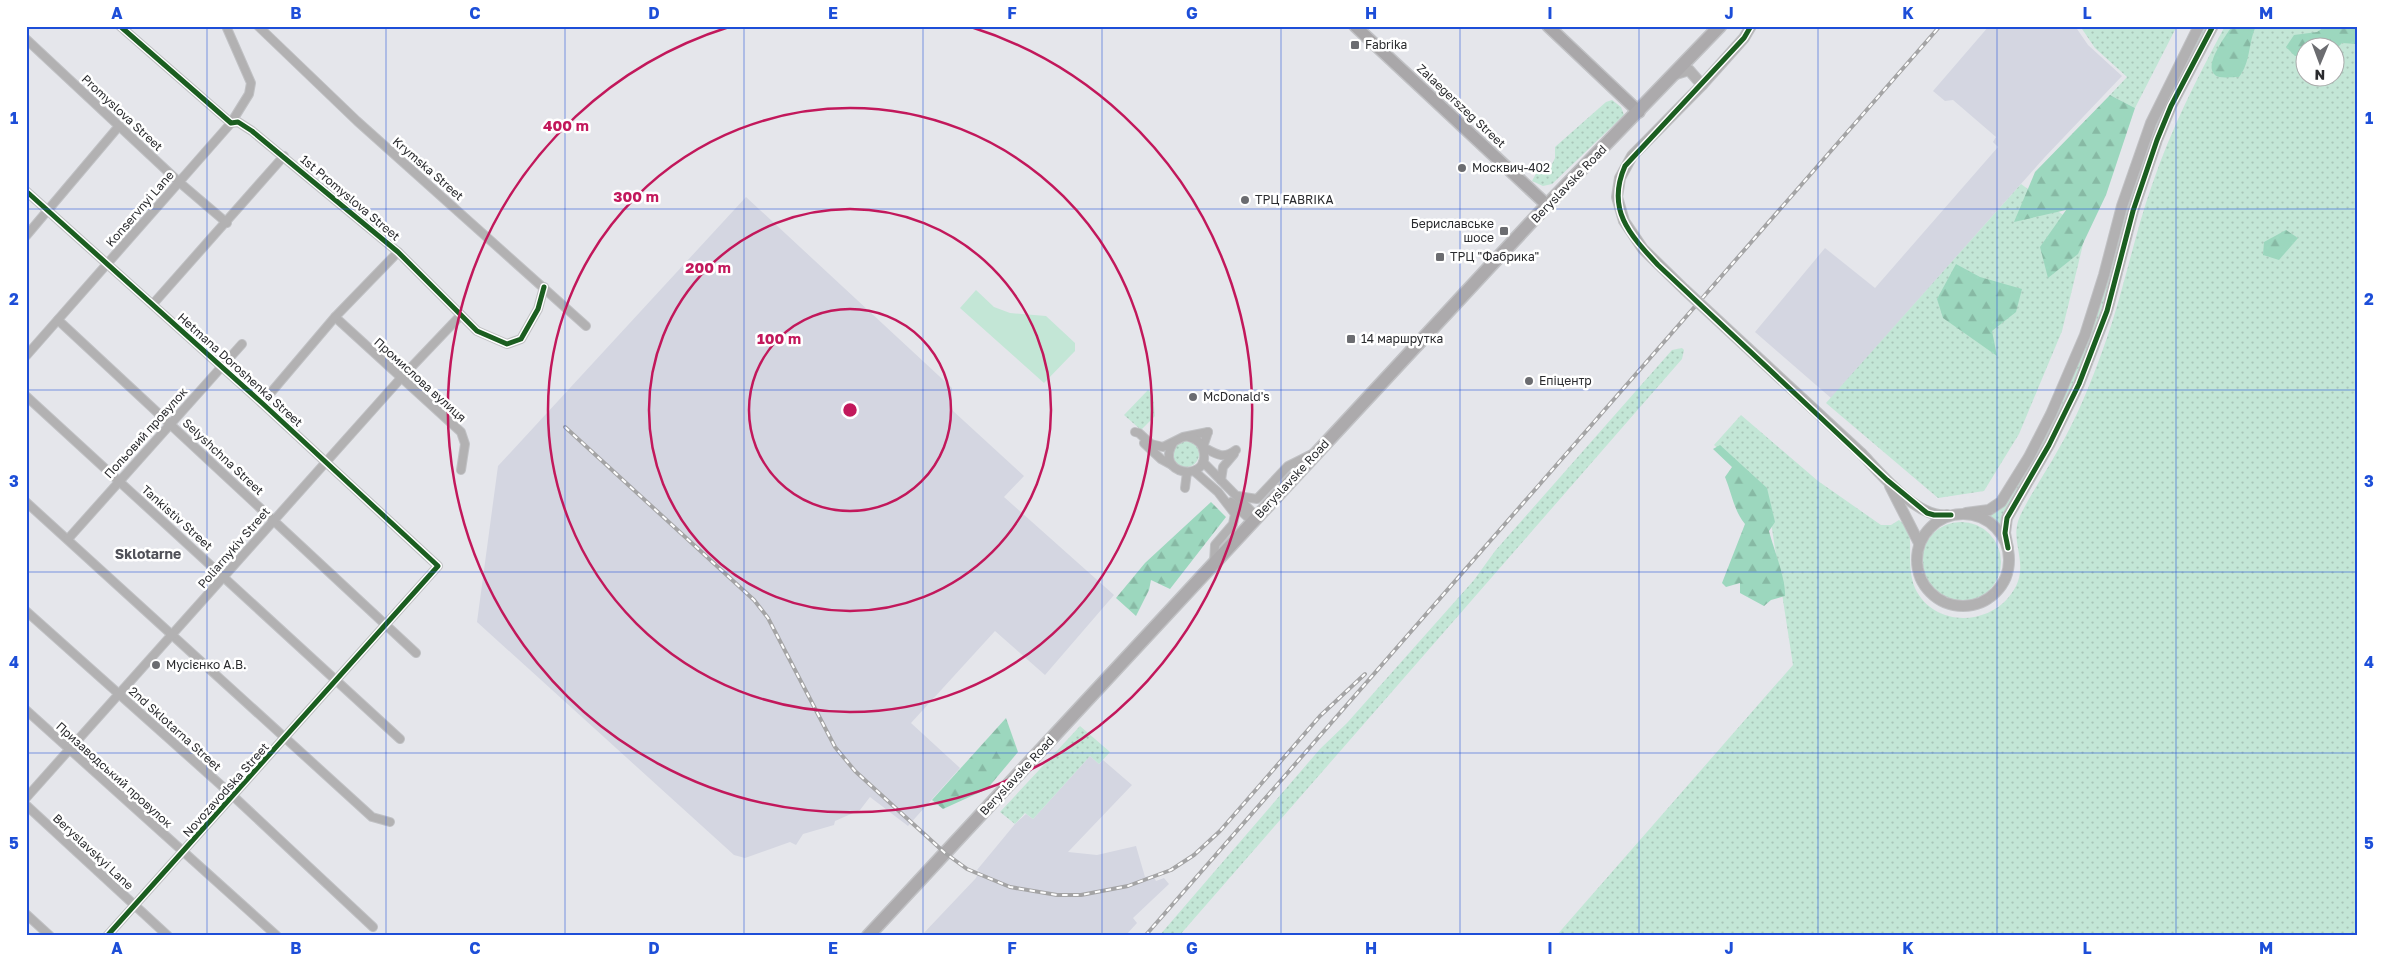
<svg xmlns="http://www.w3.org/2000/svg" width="2383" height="962" font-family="'Golos Text',sans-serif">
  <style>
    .built { fill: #d4d6e1 }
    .grass { fill: url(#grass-dots); fill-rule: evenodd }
    .forest { fill: url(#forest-firs) }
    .pitch { fill: #c3e6d6 }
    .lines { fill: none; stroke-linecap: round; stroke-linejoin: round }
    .minor-casing { stroke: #c0c1c4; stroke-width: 10 }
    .tertiary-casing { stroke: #c0c1c4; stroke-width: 12 }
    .secondary-casing { stroke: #c0c1c4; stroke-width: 14 }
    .primary-casing { stroke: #c0c1c4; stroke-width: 15 }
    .minor { stroke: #b2b1b2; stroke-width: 8 }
    .tertiary { stroke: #b2b1b2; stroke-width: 10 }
    .secondary { stroke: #a9a7a9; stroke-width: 11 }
    .primary { stroke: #acaaac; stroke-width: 12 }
    .rail-casing { stroke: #a4a4a5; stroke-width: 4 }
    .rail { stroke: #fff; stroke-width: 2; stroke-dasharray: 5.5; stroke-linecap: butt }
    .tertiary-bridge-casing { stroke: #c0c1c4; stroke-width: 12; stroke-linecap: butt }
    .tertiary-bridge { stroke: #b2b1b2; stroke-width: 10 }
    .cycleway-casing { stroke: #fff; stroke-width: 8 }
    .cycleway { stroke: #1b5e20; stroke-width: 5 }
    .grid { fill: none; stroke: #1d4ed8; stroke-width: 1; stroke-opacity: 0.55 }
    .ring { fill: none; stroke: #c2185b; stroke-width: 2.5 }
    .poi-dot { fill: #6b6c70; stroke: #fff; stroke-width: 2 }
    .labels { text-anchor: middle; stroke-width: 5; stroke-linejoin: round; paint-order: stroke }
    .poi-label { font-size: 12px; fill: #2a2b2e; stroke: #fff; text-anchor: start }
    .street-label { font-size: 12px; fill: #2a2b2e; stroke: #fff }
    .neighbourhood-label { font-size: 14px; font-weight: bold; fill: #505159; stroke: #fff }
    .centre { fill: #c2185b; stroke: #fff; stroke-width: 2.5 }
    .ring-label { font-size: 15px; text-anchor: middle; font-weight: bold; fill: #c2185b; stroke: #fff; stroke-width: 5; stroke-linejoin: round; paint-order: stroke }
    .neatline { fill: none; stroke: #1d4ed8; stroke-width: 2 }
    .grid-label { font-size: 16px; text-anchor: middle; font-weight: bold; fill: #1d4ed8 }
  </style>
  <defs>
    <pattern id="grass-dots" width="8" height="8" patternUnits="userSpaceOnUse" patternTransform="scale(1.25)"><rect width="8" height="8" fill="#c3e6d6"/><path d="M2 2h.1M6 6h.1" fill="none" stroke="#a8c5b8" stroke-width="1.8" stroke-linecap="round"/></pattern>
    <pattern id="forest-firs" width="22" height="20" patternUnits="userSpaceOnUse" patternTransform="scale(1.25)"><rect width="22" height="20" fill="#9cd7be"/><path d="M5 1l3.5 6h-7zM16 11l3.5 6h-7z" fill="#87b9a4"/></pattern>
  </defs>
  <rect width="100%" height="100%" fill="#e5e6eb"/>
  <g class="built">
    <path d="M1989,26H2075L2088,45L2122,76L2044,158L1831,398L1755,332L1825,248L1875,288L1998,147L1993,142L1996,137L1953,100L1945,101L1933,91Z"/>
    <path d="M746,197L952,388V410L1024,476L1004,497L1114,595L1045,675L995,631L911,723L960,768L908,826L870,797L860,810L835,821L834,825L803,834L796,845L790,842L745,858L734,855L477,622L498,466Z"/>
    <path d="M1090,756L1099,764L1103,760L1132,785L1068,852L1097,855L1136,846L1145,877L1153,875L1156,881L1164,878L1169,884L1133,918L1137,923L1125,936H921L976,878L979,871L977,870L1015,824L1026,814L1033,819Z"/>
  </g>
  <g class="grass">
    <path d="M2080,26H2177L2135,108L2110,95L2127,77L2095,48Z"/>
    <path d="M2203,26H2208C2150,121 2129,234 2091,338C2069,400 2037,457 2004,514L2000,529L1986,518L2003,507L2047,430L2165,100Z"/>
    <path d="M2225,26H2357V936H1556L1793,665L1766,490L1714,445L1741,415L1818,481L1881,525H1891L1899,520L1909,529C1912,548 1907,569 1915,588C1932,625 1983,627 2008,598C2035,567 2007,544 2020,516C2031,493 2046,472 2058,450C2076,419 2091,383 2103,349C2123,295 2133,239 2152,185C2171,129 2197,78 2225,26ZM2306,48H2336V78H2306Z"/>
    <path d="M1612,100L1621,107L1624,115L1552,184L1543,186L1532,181L1539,168L1548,172L1555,158V147L1606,102Z"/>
    <path d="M2021,184L2086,232L2062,331L2019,434L1984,491L1938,498L1826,403Z"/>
    <path d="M1682,348L1684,350L1682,359L1179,936H1159L1320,749L1347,723L1474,580L1495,551L1672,350Z"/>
    <path d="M1148,390L1153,395L1155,416L1141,430L1124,415Z"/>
    <circle cx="1186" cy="454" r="13"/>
    <circle cx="1961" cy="562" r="40"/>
    <path d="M1080,726L1110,752L1099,764L1090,756L1033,819L1025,813L1015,824L1000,812Z"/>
  </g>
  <g class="forest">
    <path d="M2232,26H2256C2248,43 2251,62 2239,77C2233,77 2225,78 2219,77C2199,70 2226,36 2232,26Z"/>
    <path d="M2326,26H2357V44L2342,43L2336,49L2306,48L2305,56H2295L2286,47L2294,35L2317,32Z"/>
    <path d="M2110,95L2135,108L2106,195L2078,254L2048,278L2040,247L2066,210L2014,222L2035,172Z"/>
    <path d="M2286,230L2298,238L2279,260L2263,255L2264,242Z"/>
    <path d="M1956,264L1980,277L2022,289L2016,312L1992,331L1997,356L1943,318L1937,299Z"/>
    <path d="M1720,445L1767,488L1775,522L1769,531C1774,550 1786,579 1785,596L1771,600L1764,606L1740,593V583L1726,587L1722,583L1745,524C1734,511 1732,494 1725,477L1732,467L1713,449Z"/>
    <path d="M1211,502L1226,517L1170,589L1151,580L1149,590L1136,616L1116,598L1145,563Z"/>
    <path d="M1006,718L1018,752L987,789L943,809L932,800Z"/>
  </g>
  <path class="pitch" d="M976,290L994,307L1010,313L1046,316L1075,343V351L1044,383L960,308Z"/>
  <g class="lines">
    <defs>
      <g id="minor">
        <path d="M120,26L231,123L238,122L252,131L398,252L477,331L507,344L521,339L538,309L544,287"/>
        <path d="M258,26L357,121L586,326"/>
        <path d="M26,39L179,182L227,223"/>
        <path d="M26,191L262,403L438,566L107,936"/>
        <path d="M26,236L119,126"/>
        <path d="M153,304L284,156"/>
        <path d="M335,317L461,432L465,444L461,470"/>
        <path d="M58,320L416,653"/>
        <path d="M26,356L231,123L249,94L251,83L226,26"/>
        <path d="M26,396L400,739"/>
        <path d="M262,403L335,317L398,252"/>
        <path d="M1135,432L1139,433L1151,444L1163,447L1183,437L1208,432"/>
        <path d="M1208,432L1203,447C1216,454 1223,460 1236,450"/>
        <path d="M1144,443L1161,459L1172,465"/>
        <path d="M1173,443C1154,475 1208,483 1204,453C1203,444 1197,439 1189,437"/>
        <path d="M1203,462L1257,517"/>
        <path d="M1194,471L1218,492L1235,514L1233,524L1215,545L1214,562"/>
        <path d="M1221,480L1223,467L1234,454"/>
        <path d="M1185,488L1187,472"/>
        <path d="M1238,496L1257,499L1288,466L1312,454"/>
        <path d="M26,502L372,817L390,822"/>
        <path d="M1231,502L1253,522"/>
        <path d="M68,539L242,344"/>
        <path d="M26,611L232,795L373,927"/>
        <path d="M26,710L277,936"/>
        <path d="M26,798L401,378L461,315"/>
        <path d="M26,805L168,936"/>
        <path d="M26,914L50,936"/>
      </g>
      <g id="tertiary">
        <path d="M1676,74L1689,70L1702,85"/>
        <path d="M1684,289L1643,249L1624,221L1617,197L1620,178L1632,156L1702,85L1744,38L1751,26"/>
        <path d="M1862,454C1881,474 1918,519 1947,515"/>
        <path d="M1890,486L1919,543"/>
        <path d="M1966,513L1989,510L2001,502L2029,457L2051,414L2085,335L2104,275L2122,206L2151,123L2199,26"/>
        <circle cx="1963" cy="560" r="46"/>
        <path d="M2008,548L2005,533L2007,518L2049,445L2079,384L2107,311L2133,211L2157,140L2171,106L2213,26"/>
      </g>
      <g id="secondary">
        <path d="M1355,26L1547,205"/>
        <path d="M1548,26L1639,112"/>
      </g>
      <path id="primary" d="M868,936L1547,205L1720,26"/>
    </defs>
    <use href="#minor" class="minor-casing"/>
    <use href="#tertiary" class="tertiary-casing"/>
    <use href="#secondary" class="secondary-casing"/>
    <use href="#primary" class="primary-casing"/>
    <use href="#minor" class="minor"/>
    <use href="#tertiary" class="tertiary"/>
    <use href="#secondary" class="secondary"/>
    <use href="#primary" class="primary"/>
    <defs>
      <g id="rail">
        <path d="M565,427L754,600L768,618L835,747L855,771L945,853L967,869L1010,887L1057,895H1081L1128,886L1171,870L1194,855L1220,831L1320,716L1365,674"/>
        <path d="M1145,936L1940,26"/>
      </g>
    </defs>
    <use href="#rail" class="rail-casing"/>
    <use href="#rail" class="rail"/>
    <defs>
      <path id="tertiary-bridge" d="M1684,289L1862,454"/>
    </defs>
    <use href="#tertiary-bridge" class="tertiary-bridge-casing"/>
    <use href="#tertiary-bridge" class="tertiary-bridge"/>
    <defs>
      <g id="cycleway">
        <path d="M120,26L231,123L238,122L252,131L398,252L477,331L507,344L521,339L538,309L544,287"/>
        <path d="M1751,26L1744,38L1625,166C1606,209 1629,234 1658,265L1887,480L1927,513L1934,515H1951"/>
        <path d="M26,191L262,403L438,566L107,936"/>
        <path d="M2008,548L2005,533L2007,518L2049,445L2079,384L2107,311L2133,211L2157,140L2171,106L2213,26"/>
      </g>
    </defs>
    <use href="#cycleway" class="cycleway-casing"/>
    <use href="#cycleway" class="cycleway"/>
  </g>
  <path class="grid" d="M207,26V936M386,26V936M565,26V936M744,26V936M923,26V936M1102,26V936M1281,26V936M1460,26V936M1639,26V936M1818,26V936M1997,26V936M2176,26V936M26,209H2357M26,390H2357M26,572H2357M26,753H2357"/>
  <g class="ring">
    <circle cx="850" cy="410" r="101"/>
    <circle cx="850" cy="410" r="201"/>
    <circle cx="850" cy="410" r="302"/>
    <path d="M971 27A402 402 0 1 1 729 27"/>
  </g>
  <g class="poi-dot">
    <rect x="1350" y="40" width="10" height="10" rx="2.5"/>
    <circle cx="1462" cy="168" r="5"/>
    <circle cx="1245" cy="200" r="5"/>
    <rect x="1499" y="226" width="10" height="10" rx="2.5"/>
    <rect x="1435" y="252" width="10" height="10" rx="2.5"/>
    <rect x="1346" y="334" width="10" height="10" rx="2.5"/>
    <circle cx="1529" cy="381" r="5"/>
    <circle cx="1193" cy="397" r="5"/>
    <circle cx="156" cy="665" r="5"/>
  </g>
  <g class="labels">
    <g class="poi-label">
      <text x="1365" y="49">Fabrika</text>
      <text x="1472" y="172">Москвич-402</text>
      <text x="1255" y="204">ТРЦ FABRIKA</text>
      <text x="1494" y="228" text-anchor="end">Бериславське<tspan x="1494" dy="14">шосе</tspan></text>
      <text x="1450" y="261">ТРЦ "Фабрика"</text>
      <text x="1361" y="343">14 маршрутка</text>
      <text x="1539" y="385">Епіцентр</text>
      <text x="1203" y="401">McDonald's</text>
      <text x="166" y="669">Мусієнко А.В.</text>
    </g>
    <g class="street-label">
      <text transform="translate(1461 106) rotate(43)" y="4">Zalaegerszeg Street</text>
      <text transform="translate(122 113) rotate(43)" y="4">Promyslova Street</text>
      <text transform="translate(428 169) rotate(41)" y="4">Krymska Street</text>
      <text transform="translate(1569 184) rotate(-46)" y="4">Beryslavske Road</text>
      <text transform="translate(350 198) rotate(40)" y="4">1st Promyslova Street</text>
      <text transform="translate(140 209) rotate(-49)" y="4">Konservnyi Lane</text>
      <text transform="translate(240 370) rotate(42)" y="4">Hetmana Doroshenka Street</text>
      <text transform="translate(420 380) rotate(42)" y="4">Промислова вулиця</text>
      <text transform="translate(146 433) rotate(-48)" y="4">Польовий провулок</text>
      <text transform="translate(223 457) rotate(43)" y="4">Selyshchna Street</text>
      <text transform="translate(1292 479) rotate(-47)" y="4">Beryslavske Road</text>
      <text transform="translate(177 518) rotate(42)" y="4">Tankistiv Street</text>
      <text transform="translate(234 548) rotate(-49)" y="4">Poliarnykiv Street</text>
      <text transform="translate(175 729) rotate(42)" y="4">2nd Sklotarna Street</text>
      <text transform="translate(114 775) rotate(42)" y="4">Призаводський провулок</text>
      <text transform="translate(1017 776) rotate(-47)" y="4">Beryslavske Road</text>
      <text transform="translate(226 790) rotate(-48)" y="4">Novozavodska Street</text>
      <text transform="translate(93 852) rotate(43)" y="4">Beryslavskyi Lane</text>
    </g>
    <g class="neighbourhood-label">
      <text x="148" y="559">Sklotarne</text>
    </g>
  </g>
  <circle cx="850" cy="410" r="8" class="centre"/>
  <g class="ring-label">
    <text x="566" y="131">400 m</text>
    <text x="636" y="202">300 m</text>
    <text x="708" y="273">200 m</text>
    <text x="779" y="344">100 m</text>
  </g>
  <rect width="2383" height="962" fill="none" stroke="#ffffff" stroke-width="55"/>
  <g transform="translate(2320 62) rotate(181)"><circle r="24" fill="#ffffff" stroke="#aaaaab"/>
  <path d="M0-4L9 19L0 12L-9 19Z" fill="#6b6c70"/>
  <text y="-8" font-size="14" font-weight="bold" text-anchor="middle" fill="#2a2b2e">N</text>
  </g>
  <rect x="28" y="28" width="2328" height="906" class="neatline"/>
  <g class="grid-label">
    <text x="117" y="19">A</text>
    <text x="296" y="19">B</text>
    <text x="475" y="19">C</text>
    <text x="654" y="19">D</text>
    <text x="833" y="19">E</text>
    <text x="1012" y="19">F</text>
    <text x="1192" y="19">G</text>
    <text x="1371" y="19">H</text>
    <text x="1550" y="19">I</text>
    <text x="1729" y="19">J</text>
    <text x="1908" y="19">K</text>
    <text x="2087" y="19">L</text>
    <text x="2266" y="19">M</text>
    <text x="14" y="124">1</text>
    <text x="2369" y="124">1</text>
    <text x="14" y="305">2</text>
    <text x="2369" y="305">2</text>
    <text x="14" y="487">3</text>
    <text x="2369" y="487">3</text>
    <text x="14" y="668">4</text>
    <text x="2369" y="668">4</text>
    <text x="14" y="849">5</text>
    <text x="2369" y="849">5</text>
    <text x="117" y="954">A</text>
    <text x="296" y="954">B</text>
    <text x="475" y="954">C</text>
    <text x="654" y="954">D</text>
    <text x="833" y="954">E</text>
    <text x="1012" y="954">F</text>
    <text x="1192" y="954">G</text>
    <text x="1371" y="954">H</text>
    <text x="1550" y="954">I</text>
    <text x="1729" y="954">J</text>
    <text x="1908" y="954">K</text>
    <text x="2087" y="954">L</text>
    <text x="2266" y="954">M</text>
  </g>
</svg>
